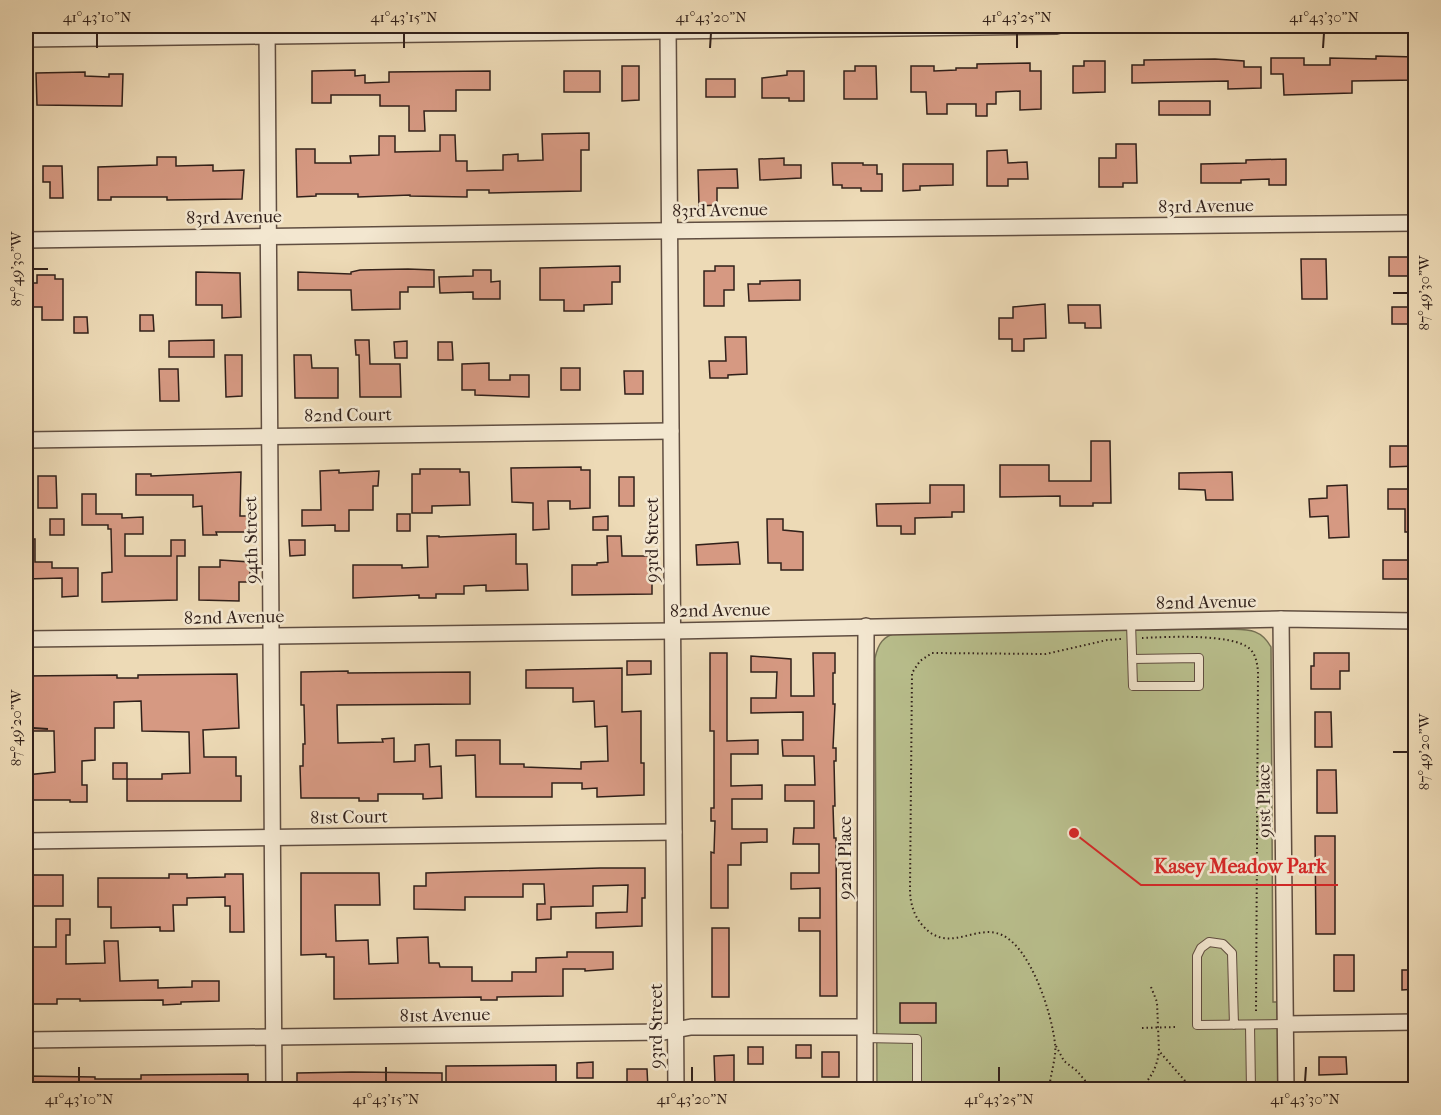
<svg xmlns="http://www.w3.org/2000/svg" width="1441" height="1115" font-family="'IM FELL French Canon',serif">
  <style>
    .green { fill: #b9bf8d; stroke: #757054; stroke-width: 1.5 }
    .building { fill: #d69982; stroke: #31201a; stroke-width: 1.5 }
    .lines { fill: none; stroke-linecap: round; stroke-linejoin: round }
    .service-casing { stroke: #604e41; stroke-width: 10 }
    .minor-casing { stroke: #604e41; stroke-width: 18 }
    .path { stroke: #31201a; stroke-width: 2; stroke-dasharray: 1.5 3; stroke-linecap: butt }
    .service { stroke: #f3e7d0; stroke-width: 8 }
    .minor { stroke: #f3e7d0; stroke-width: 15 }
    .ticks { fill: none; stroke: #31201a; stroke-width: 2 }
    .labels { text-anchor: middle; stroke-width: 5; stroke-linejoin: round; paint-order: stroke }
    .street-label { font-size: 18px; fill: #31201a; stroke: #f3e7d0 }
    .leader { fill: none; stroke: #d62828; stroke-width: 2 }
    .callout-dot { fill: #d62828; stroke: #f3e7d0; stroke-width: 2 }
    .callout-label { font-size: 20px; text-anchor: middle; font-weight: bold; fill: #d62828; stroke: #f3e7d0; stroke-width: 5; stroke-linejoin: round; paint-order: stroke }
    .neatline { fill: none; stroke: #31201a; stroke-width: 2 }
    .ticks-label { font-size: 15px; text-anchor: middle; fill: #31201a }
  </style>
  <rect width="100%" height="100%" fill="#eddab6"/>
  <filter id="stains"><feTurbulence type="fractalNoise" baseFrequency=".00333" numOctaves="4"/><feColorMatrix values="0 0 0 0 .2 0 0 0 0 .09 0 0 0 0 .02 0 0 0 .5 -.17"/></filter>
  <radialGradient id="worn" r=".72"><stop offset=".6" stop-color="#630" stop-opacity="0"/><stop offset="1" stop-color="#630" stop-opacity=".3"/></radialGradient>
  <path class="green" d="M1226,629C1246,630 1260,627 1271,647L1273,1002H1277L1279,1089L877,1090L875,658C878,644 883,636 897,633Z"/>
  <g class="building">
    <path d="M1376,56L1416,57V80L1352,81V93L1284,95L1283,74H1271V58H1304V65H1330V58L1376,59Z"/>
    <path d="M1215,59L1244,61V67H1261V88L1228,89V81L1132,83V65H1144V60Z"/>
    <path d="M1084,61H1105V92L1073,93V66H1084Z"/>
    <path d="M1030,63V71H1041V109L1020,110V91L996,92V104H987V116H976V104H947V114H927L926,92H911V66H934V71L956,70V68H977V64Z"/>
    <path d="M622,66H639V100L622,101Z"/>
    <path d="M855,66H876L877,99H844V71H855Z"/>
    <path d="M355,70V76L365,75V83L389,82V72L490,71V90H456V111H424L425,131H409V106H380V95H331V103H312V71Z"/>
    <rect x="564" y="71" width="36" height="21"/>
    <path d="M787,71H804V101H789V98H762V78L787,75Z"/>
    <path d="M85,72V76L109,77V74H123L122,106L37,105L36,73Z"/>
    <rect x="706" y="79" width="29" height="18"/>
    <rect x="1159" y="101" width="51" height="14"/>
    <path d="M589,133V150H581V191L489,193V190H467V197L410,196V195L358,197V194H316V196L297,197L296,149H315V163H351L350,156L379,155V136H395V152L440,151V135H455L456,161H467V171L503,170V155L518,154V161L543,160L542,134Z"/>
    <path d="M1116,144H1136L1137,183H1123V187H1099V158H1116Z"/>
    <path d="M1007,150L1008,163L1027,162L1028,179H1008V186H987V151Z"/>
    <path d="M157,157H176V166L213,165V171L244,170L242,199L167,200V197H111V200H98V167L157,165Z"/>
    <path d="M784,158V165H801V178L760,180L759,159Z"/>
    <path d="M1286,159V185H1269V179L1241,180V183H1201V164L1246,163V160Z"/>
    <path d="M832,163H863V165H877V174H882V191H861V188H842V185H833Z"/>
    <path d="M903,164H953V185L920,186V190L903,191Z"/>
    <path d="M43,166H62L63,198H50V182H43Z"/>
    <path d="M737,169L738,188H717V205L699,206L698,170Z"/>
    <rect x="1389" y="257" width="27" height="19"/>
    <path d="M1301,259H1326L1327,299H1302Z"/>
    <path d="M620,266V282H612V304L584,305V311H564V300H540V268Z"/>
    <path d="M715,266H734V290H724V306H704V271H715Z"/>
    <path d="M408,269L434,270V287H408V292H400V309L352,310L351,290H298V272L351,274V272L360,270Z"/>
    <path d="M473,270H491V282L500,281V299H473V292L440,293L439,277L473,276Z"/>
    <path d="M196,272L240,273L241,317L222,318V305H196Z"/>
    <path d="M37,275H55V279H63V320H42V307H26V283H37Z"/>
    <path d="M800,280V300L749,301L748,284H760V281Z"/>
    <path d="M1045,304L1046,338L1024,339V351H1012V339H999V318H1013V307Z"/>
    <path d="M1068,305H1100L1101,328H1085V323H1069Z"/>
    <rect x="1392" y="307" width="24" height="17"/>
    <path d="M140,315H153L154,331H140Z"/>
    <path d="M74,317H87L88,333H74Z"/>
    <path d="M725,337H746L747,374L728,375V378H710L709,361H726Z"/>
    <path d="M214,340V357H169V341Z"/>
    <path d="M355,340H369L370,364H400L401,397H360L359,355H356Z"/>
    <path d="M407,341V358H395L394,342Z"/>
    <path d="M438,342H452L453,360H438Z"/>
    <path d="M225,355H242V396L226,397Z"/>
    <path d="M294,355H311L312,368H338V398H295Z"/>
    <path d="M489,363V380H510V375H529V397L475,395V390H462V364Z"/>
    <rect x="561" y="368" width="19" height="22"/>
    <path d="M159,369H178L179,401H160Z"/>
    <path d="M624,371H643V394H625Z"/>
    <path d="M1091,441H1110L1111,503H1093V506H1060V496L1000,497V465H1049V481H1091Z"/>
    <path d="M1390,446H1416V466L1390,467Z"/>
    <path d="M581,467V470H590V508L570,509V501H548L549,529L533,530V503L512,502L511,468Z"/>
    <path d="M420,469H460V472H469L470,505L432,506V513H412V474H420Z"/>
    <path d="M339,470V473L379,471L378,486H373V510H349V531H335V525L302,526V510H321L320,471Z"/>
    <path d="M241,472L240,516H248V532H216L217,535H203L202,506L193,507V495H136V474H151V476Z"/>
    <path d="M1232,472L1233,500H1206L1205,490L1179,489V473Z"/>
    <path d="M38,476H56L57,508H38Z"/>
    <rect x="619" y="477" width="15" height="29"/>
    <path d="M930,485H964V512H952V517L915,518V534H901V526H877L876,504L930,503Z"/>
    <path d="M1347,485L1349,537L1329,538L1328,516L1310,517L1309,499L1327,498V486Z"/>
    <path d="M1388,489H1416V532H1405V509H1388Z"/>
    <path d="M82,494H96V514H122V518L143,517V534H125V556H171V540H185V556H177V600L102,602V573L112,572L111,529H108V525H82Z"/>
    <rect x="397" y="514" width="13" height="17"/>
    <path d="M608,516V530H593V517Z"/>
    <rect x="50" y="519" width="14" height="16"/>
    <path d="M767,519H783V530L803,532V570H781V563H768Z"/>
    <path d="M516,534V564H527L528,590L486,591V585L464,586V594H436V598H419V595L353,598V565H402V568L428,567L427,536H439V537Z"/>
    <path d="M607,536H621L622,556H652V594L572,595V565H597V563L608,562Z"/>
    <path d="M26,539H35V562H52V568H78V596L62,597V578L26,579Z"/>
    <path d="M289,540H305V555L290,556Z"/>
    <path d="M738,542L740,564L697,565L696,545Z"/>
    <path d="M220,560L250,562V582H239V601L199,600V567H220Z"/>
    <rect x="1383" y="560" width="33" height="19"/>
    <path d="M710,653H727V741L758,740V754H731V786L762,785V799H732V829H767V842L741,843V865H728V908H711V852L714,853L715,821H711V808H714V731H710Z"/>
    <path d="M813,653H835V673H833V704H835L833,748H836V761H834L835,806H833L834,838H836L837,996H820V931H799V918H820V888L791,889V873H819V844H793L794,828H814V801H785V785H815L814,756H783L782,740H803V712L751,713V698H776L777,672H751V656L791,659V696H814Z"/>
    <path d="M1314,653H1349V671H1340V689H1311V666H1314Z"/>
    <path d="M627,661H651V674L627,675Z"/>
    <path d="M622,668V712L641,711V763H644V795L597,797V788L582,789V783H552V797H476L475,755L456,756V740H500V764H524V767L581,769V762L608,761L607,726L595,727L594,701L573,702V688H526V670Z"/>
    <path d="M348,671V673L470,672V704L337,705L338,743L383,742L382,739L394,738V762L415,761V745L429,744L430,767L441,766L442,798L423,799V794H378V801H359V798H301L300,766H303V744H305L304,705H301V672Z"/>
    <path d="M237,674L239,728L203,730L204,757H236V776H241V801H127V779H162V774L190,773L189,732L142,731L141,701L114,702V728H95V760L82,761V785H87V802H70V800H26V775L55,772L54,731H26V676L117,675V678H138V675Z"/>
    <path d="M1315,712H1331L1332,747H1315Z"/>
    <rect x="113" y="763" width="14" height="16"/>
    <path d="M1317,770H1336L1337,813H1317Z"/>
    <path d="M1315,836H1335V934H1316Z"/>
    <path d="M600,868H645V898H642V926L596,928V913L627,912L628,885L593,886V906L551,907V919L537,920V904H545L544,884H523V897H465V910L414,909V886H426V873Z"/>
    <path d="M301,873H379L380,905H335L336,941L368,940L369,964L398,963L397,938L428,937L429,963H439L440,967H472V981H512V972H536V958L567,957V952H613V969L585,971V969H563V996L497,997V1000H481V997L334,999V957H326V954L301,955Z"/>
    <path d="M169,874H187V878L225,877V874H243L244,932H230V906H225V897L187,898V905H173L174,931H160V927L111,928V907H98V878H169Z"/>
    <rect x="26" y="875" width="37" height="31"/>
    <path d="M56,919H70V935H66V964L105,963L104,941H118L120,981L158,980V988L192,987V981H219V1001L181,1002V1004L163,1005V1000L80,1001V999H57V1004H26V947H56Z"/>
    <rect x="712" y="928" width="17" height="69"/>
    <rect x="1334" y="955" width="20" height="36"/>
    <path d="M1402,970H1416V989L1402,990Z"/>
    <rect x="900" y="1003" width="36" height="20"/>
    <rect x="796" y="1045" width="15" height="13"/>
    <rect x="748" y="1047" width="15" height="17"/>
    <rect x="822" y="1052" width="17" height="25"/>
    <path d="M734,1055V1083H715L714,1056Z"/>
    <path d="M1319,1057H1346L1347,1074L1319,1075Z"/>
    <path d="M593,1062V1078H577V1063Z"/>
    <path d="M556,1065V1089H477V1082H446V1066Z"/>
    <path d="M627,1069H647L648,1089H627Z"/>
    <path d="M352,1072L442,1073V1089H297V1073Z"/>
    <path d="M248,1074V1089H26V1076L95,1077V1079H141V1075Z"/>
  </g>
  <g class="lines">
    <defs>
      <g id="service">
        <path d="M1131,623L1133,686H1199V658L1132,659"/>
        <path d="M1234,1025L1232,953L1223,944L1209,942L1201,948L1197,956V1025L1285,1024"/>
        <path d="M1250,1025L1251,1090"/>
        <path d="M864,1038L917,1039V1090"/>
      </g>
      <g id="minor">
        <path d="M267,26L274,1090"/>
        <path d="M668,26L676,1090"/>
        <path d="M26,39L1057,26"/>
        <path d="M26,240L653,231L1416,223"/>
        <path d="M26,440L671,431"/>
        <path d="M1281,619L1286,1090"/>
        <path d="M26,639L672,631L1281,619L1416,621"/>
        <path d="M26,841L674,832"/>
        <path d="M1285,1024L1416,1022"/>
        <path d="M26,1040L664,1032L691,1027H864"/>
        <path d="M865,1090L866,626"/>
      </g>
    </defs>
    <use href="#service" class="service-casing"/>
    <use href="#minor" class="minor-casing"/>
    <g class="path">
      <path d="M1142,638C1165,637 1233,633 1250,649C1256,655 1257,663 1258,671L1256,1013"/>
      <path d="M1151,987L1157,1002L1159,1051L1193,1090"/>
      <path d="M1142,1028L1177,1027"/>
      <path d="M1056,1046L1064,1061L1077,1071L1093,1090"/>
      <path d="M1049,1090C1050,1076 1057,1055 1055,1044C1052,1014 1031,948 1002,935C976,923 949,954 924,927C914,917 910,903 910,889L912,673L920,661L932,653L1046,654L1107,640L1121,639"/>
      <path d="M1139,1090C1151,1078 1157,1068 1159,1051"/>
    </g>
    <use href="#service" class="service"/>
    <use href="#minor" class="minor"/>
  </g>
  <path class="ticks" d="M97,48V33M404,48V33M710,48L711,33M1017,48V33M1323,48L1324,33M33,269H48M1393,293H1408M33,728L48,729M1393,752H1408M79,1082V1067M386,1082V1067M692,1082V1067M999,1082V1067M1305,1082L1306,1067"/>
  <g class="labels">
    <g class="street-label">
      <text transform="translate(1206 206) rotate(-1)" y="6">83rd Avenue</text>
      <text transform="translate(720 210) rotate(-1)" y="6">83rd Avenue</text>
      <text transform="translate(234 217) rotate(-1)" y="6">83rd Avenue</text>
      <text transform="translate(348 415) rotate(-1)" y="6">82nd Court</text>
      <text transform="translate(251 540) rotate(-91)" y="6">94th Street</text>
      <text transform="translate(652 540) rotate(-90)" y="6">93rd Street</text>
      <text transform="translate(1206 602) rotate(-1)" y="6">82nd Avenue</text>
      <text transform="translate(720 610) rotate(-1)" y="6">82nd Avenue</text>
      <text transform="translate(234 617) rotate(-1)" y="6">82nd Avenue</text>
      <text transform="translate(1264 801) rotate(-91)" y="6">91st Place</text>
      <text transform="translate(349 817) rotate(-1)" y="6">81st Court</text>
      <text transform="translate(845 858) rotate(-90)" y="6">92nd Place</text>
      <text transform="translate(445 1015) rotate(-1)" y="6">81st Avenue</text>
      <text transform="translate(656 1026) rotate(-90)" y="6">93rd Street</text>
    </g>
  </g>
  <path class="leader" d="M1074 833L1141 885H1338"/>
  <circle class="callout-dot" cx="1074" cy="833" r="6"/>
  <g class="callout-label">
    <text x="1240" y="873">Kasey Meadow Park</text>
  </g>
  <rect width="1441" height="1115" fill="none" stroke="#eddab6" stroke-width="66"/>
  <rect x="33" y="33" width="1375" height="1049" class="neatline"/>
  <g class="ticks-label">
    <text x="97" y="22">41°43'10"N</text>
    <text x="404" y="22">41°43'15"N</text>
    <text x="711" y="22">41°43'20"N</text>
    <text x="1017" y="22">41°43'25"N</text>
    <text x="1324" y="22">41°43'30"N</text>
    <text transform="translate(16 269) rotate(-90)" y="5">87°49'30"W</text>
    <text transform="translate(1424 293) rotate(-90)" y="5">87°49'30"W</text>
    <text transform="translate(16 728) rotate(-90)" y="5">87°49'20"W</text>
    <text transform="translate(1424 752) rotate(-90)" y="5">87°49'20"W</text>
    <text x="79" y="1104">41°43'10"N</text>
    <text x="386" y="1104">41°43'15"N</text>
    <text x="692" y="1104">41°43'20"N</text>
    <text x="999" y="1104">41°43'25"N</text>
    <text x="1305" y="1104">41°43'30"N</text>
  </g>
  <rect width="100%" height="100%" filter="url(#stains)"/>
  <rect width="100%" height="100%" fill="url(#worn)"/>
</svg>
